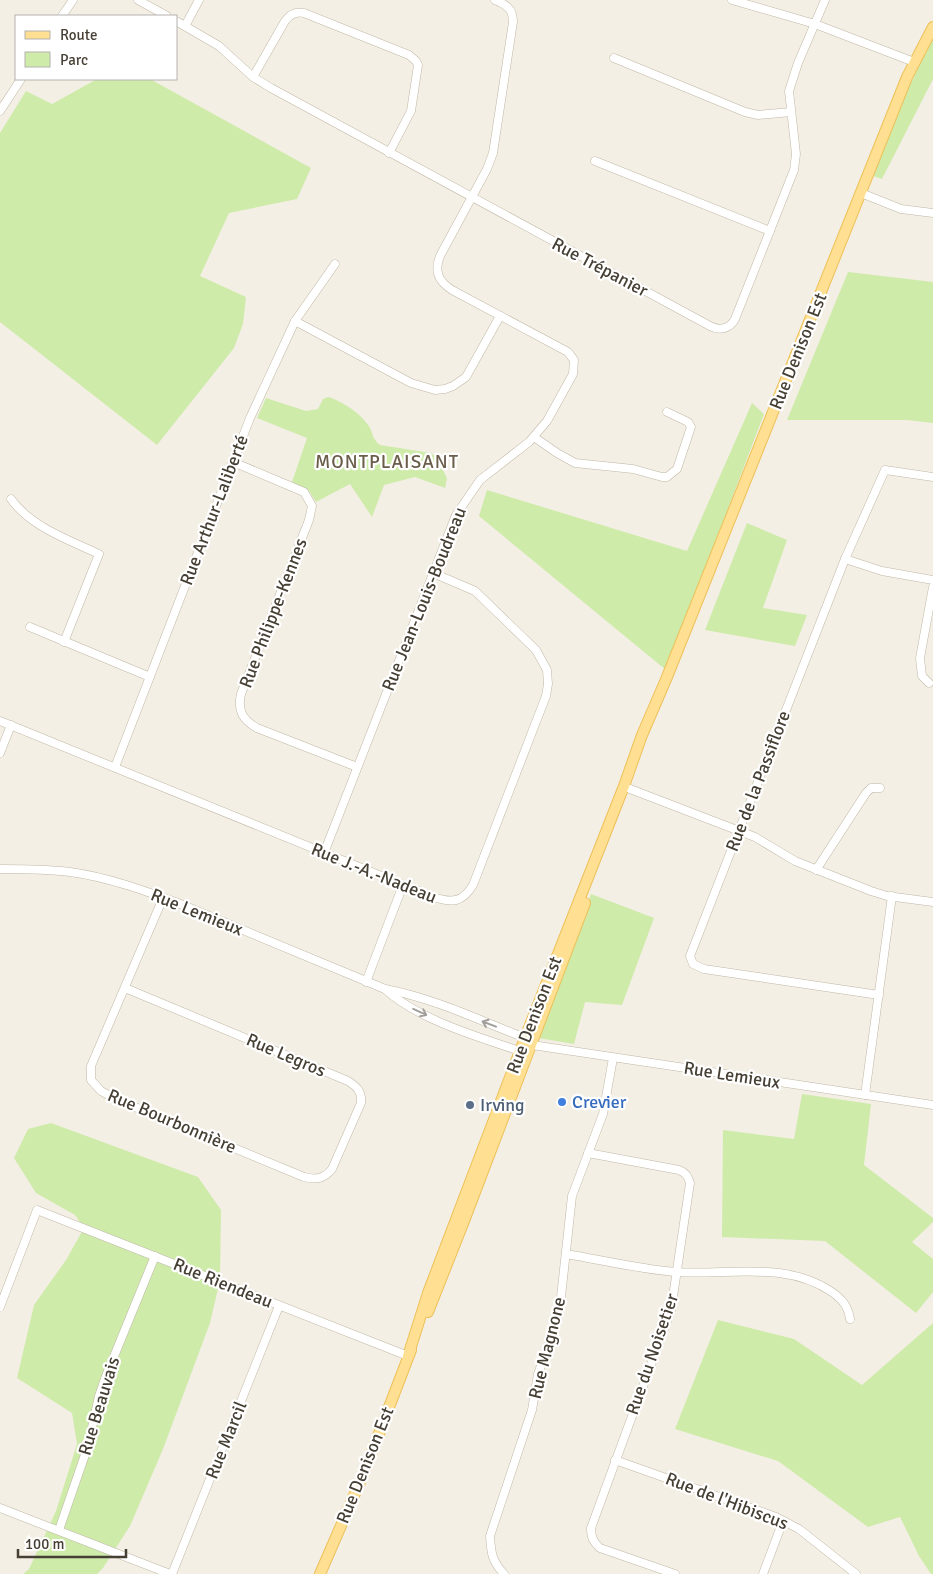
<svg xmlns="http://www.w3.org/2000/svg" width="933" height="1574" font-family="Signika,sans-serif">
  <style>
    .green { fill: #ceebaa }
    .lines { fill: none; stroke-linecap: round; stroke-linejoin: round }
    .minor-casing { stroke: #c0b7a6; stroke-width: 9 }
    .major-casing { stroke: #edc059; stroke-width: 12 }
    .minor { stroke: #fff; stroke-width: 8 }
    .major { stroke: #ffe092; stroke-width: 10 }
    .oneway { stroke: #a29f9a }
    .shop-dot { fill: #3f7fe0; stroke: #fff; stroke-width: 2 }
    .service-dot { fill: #5c6f8a; stroke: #fff; stroke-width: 2 }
    .labels { text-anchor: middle; stroke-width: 4.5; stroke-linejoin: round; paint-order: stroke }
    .street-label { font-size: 18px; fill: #463f34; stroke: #fff }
    .shop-label { font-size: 18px; fill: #366cbe; stroke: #fff; text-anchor: start }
    .service-label { font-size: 18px; fill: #4e5e75; stroke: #fff; text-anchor: start }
    .neighbourhood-label { font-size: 19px; letter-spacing: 1px; fill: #6a5d4a; stroke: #fff }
  </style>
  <rect width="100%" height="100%" fill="#f4efe4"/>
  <g class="green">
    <path d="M933,38V79L882,179L873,176L900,105Z"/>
    <path d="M97,79H150L311,168L297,199L229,213L200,276L246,297L243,324L234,348L157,445L0,322V133L26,91L52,104Z"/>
    <path d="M848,272L933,282V423L907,420H787Z"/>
    <path d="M328,397C342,401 360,413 368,425C374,433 371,438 380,445L431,453L437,458L447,478L445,488L415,477L384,485L372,517L350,484L316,502L309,491L292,482L307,438L257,418L266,398L306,411L318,409L323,399Z"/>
    <path d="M752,403L764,414L642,735L666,670L479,516L487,490L687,551Z"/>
    <path d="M747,523L787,540L763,608L807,615L795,646L705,630Z"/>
    <path d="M591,894L654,918L622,1005L585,1002L574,1044L538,1038Z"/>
    <path d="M802,1094L871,1104L864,1165L933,1218V1222L912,1242L933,1259V1292L916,1313L825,1241L722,1237L723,1130L794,1139Z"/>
    <path d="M51,1123L198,1177L221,1210L220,1280L210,1323L163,1449L130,1526L103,1568L97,1574H23L29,1569L56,1511L77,1444L72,1413L17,1378L34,1305L66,1260L84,1228L75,1215L36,1193L14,1158L28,1129Z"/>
    <path d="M718,1320L794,1339L862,1385L933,1323V1574H931L919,1556L900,1517L868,1527L778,1461L675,1429Z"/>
  </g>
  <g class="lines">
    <defs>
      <g id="minor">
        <path d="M138,0L167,16"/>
        <path d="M732,0L815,24L914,62"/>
        <path d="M62,16L73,0"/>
        <path d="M176,21L219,46L253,77L271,88L710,326C719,331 730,329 735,319L794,170L796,154L789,91L798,63L825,0"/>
        <path d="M185,26L199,0"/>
        <path d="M614,58L745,112L758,115L791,112"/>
        <path d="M253,77L285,21C290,14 296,11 304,13L409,55L416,61L418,65L411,111L389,153"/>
        <path d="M0,111L21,79"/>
        <path d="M595,161L770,231"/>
        <path d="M861,193L901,209L933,213"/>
        <path d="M295,321L411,383L435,390L445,389L453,386L466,377L500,316"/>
        <path d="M534,437L557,453L575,463L633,469L662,477H667L677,469L691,427L688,422L667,412"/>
        <path d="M233,462L304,492L312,506L309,520L241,694C237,711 243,720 257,728L357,767"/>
        <path d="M11,499C31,527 69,540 99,554L64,642"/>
        <path d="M845,559L882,571L933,580"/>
        <path d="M30,627L150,677"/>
        <path d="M929,683L922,676L920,658L933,587"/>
        <path d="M0,721L433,897C452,903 462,903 473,885L546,696L548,684L547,670L536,650L475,591L433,573"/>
        <path d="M0,753L11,725"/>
        <path d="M115,767L250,418L295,321L335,264"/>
        <path d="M630,789L755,837L795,861L871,891L887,896L933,902"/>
        <path d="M324,853L456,515L480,480L529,442L547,421L573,374L574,360L568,352L452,290C438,281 434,271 440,256L487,169L493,153L513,22C513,9 507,5 495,0"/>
        <path d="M0,869C23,869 47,869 70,872C107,877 143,890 178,903L385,989C433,998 479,1020 525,1038L528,1042"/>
        <path d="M816,870L866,793L871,788H880"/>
        <path d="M366,982L403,885"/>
        <path d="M125,988L348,1081C357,1087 362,1091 361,1103L332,1169C324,1179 316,1180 304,1177L118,1100L101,1091L91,1080V1066L163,898"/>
        <path d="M385,989C417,1019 478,1037 520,1051L532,1045L933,1105"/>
        <path d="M879,995L704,969L693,964L690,956L845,559L885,470L933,477"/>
        <path d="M865,1095L892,896"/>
        <path d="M588,1153L679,1170C686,1173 688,1176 690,1183L671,1310L591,1528C591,1537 593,1542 600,1548L675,1574"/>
        <path d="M566,1254C602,1260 639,1269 675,1272C728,1276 785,1260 832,1292C842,1299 848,1306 850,1319"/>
        <path d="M0,1307L37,1210L408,1356"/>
        <path d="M615,1460L776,1517L799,1529L856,1574"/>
        <path d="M0,1508L170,1574"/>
        <path d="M59,1530L88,1446L99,1396L106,1376L155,1256"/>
        <path d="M172,1574L279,1306"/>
        <path d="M504,1574C492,1561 491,1553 490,1536L532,1410L538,1374L557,1321L560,1306L572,1196L603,1114L613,1058"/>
        <path d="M763,1574L783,1521"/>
      </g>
      <g id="major">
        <path d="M428,1312L464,1221L585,903"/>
        <path d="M408,1356L428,1293L525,1038L624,786L642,735L667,677L907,77L933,27"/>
        <path d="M320,1574L363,1475L411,1350"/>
      </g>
    </defs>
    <use href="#minor" class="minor-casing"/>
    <use href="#major" class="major-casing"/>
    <use href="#minor" class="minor"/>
    <use href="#major" class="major"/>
  </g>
  <defs><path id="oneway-shaft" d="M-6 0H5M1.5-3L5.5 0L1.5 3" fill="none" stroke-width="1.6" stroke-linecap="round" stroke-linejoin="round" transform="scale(1.25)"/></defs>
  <g class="oneway">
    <use href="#oneway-shaft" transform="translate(420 1012) rotate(25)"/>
    <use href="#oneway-shaft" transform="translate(489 1024) rotate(-159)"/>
  </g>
  <circle class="shop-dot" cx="562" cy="1102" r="5"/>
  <circle class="service-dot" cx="470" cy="1105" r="5"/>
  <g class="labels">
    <g class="street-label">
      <text transform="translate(600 267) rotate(28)" y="6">Rue Trépanier</text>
      <text transform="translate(798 351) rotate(-68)" y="6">Rue Denison Est</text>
      <text transform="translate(214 510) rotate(-69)" y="6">Rue Arthur-Laliberté</text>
      <text transform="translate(424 599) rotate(-68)" y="6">Rue Jean-Louis-Boudreau</text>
      <text transform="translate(273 613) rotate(-69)" y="6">Rue Philippe-Kennes</text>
      <text transform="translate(758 781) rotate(-69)" y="6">Rue de la Passiflore</text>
      <text transform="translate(374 873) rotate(22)" y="6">Rue J.-A.-Nadeau</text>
      <text transform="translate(197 912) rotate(22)" y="6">Rue Lemieux</text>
      <text transform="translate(534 1015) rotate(-69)" y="6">Rue Denison Est</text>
      <text transform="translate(286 1055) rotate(23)" y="6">Rue Legros</text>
      <text transform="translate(732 1075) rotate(9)" y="6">Rue Lemieux</text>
      <text transform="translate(172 1121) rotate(23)" y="6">Rue Bourbonnière</text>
      <text transform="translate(223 1283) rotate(22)" y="6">Rue Riendeau</text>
      <text transform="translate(547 1348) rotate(-76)" y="6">Rue Magnone</text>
      <text transform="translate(652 1354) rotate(-71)" y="6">Rue du Noisetier</text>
      <text transform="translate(99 1406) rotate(-73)" y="6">Rue Beauvais</text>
      <text transform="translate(226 1440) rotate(-68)" y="6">Rue Marcil</text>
      <text transform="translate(365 1465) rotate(-68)" y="6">Rue Denison Est</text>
      <text transform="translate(727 1501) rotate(21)" y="6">Rue de l'Hibiscus</text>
    </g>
    <g class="shop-label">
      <text x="572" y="1108">Crevier</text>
    </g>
    <g class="service-label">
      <text x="480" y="1111">Irving</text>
    </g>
    <g class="neighbourhood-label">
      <text x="387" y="468">MONTPLAISANT</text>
    </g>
  </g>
  <rect x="15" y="15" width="162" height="65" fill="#ffffff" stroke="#b5b2ae"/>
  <rect x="25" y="31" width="25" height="8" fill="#ffe092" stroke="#b5b2ae"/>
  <text x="60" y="40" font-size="15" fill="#463f34">Route</text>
  <rect x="25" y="52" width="25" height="15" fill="#ceebaa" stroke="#b5b2ae"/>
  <text x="60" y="65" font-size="15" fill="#463f34">Parc</text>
  <path d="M18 1549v8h108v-8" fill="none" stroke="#463f34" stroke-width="2.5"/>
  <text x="25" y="1549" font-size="15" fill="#463f34" stroke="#ffffff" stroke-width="4" paint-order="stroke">100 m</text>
</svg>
